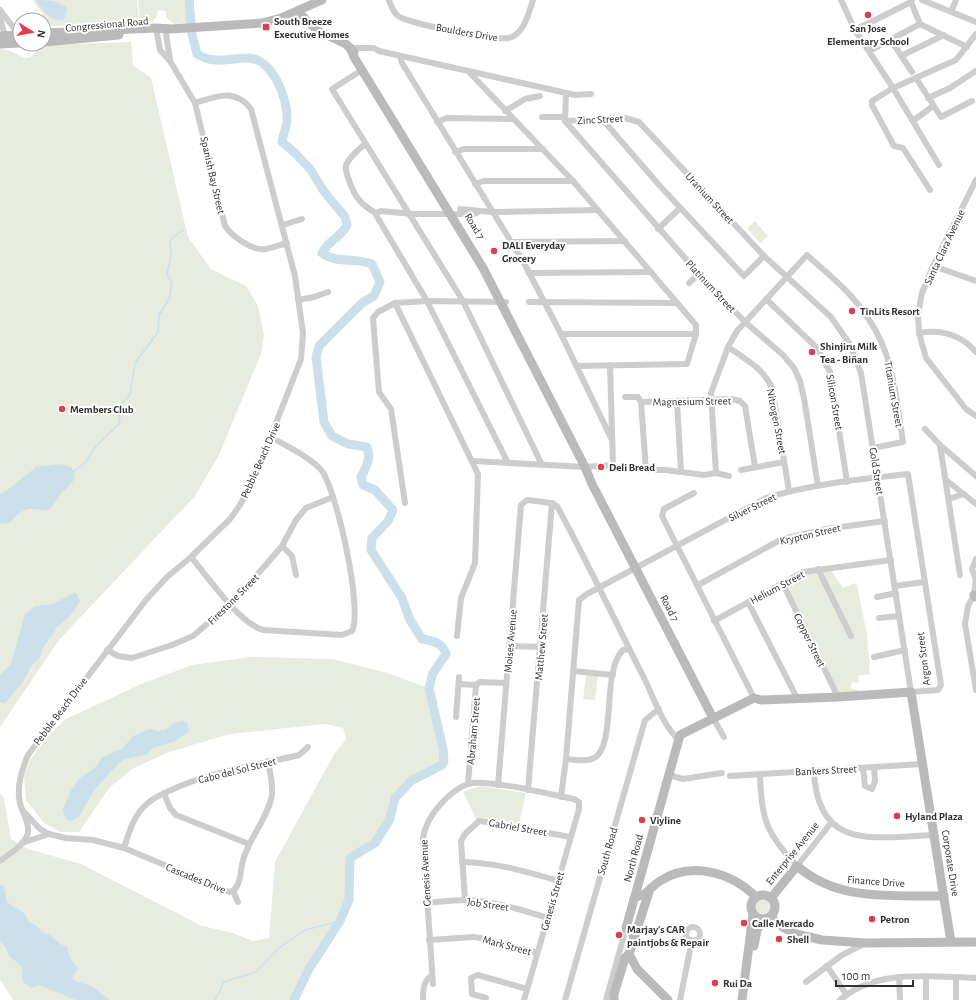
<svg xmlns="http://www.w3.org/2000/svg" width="976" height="1000" font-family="'Alegreya Sans',sans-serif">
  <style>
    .green { fill: #e7ecdf }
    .water { fill: #cce0eb }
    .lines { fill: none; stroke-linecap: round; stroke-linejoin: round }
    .stream { stroke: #cce0eb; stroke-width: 1.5 }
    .river { stroke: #cce0eb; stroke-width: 9 }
    .street { stroke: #cdcdcd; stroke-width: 6 }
    .secondary { stroke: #bababa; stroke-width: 9 }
    .poi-dot { fill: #de3c4f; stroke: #fff; stroke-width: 1.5 }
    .labels { text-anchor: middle; stroke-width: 4; stroke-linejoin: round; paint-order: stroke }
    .poi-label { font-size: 11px; font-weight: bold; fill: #303030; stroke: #fff; text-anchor: start }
    .street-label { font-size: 11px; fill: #303030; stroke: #fff }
  </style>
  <rect width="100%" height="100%" fill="#fff"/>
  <g class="green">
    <path d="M33,0H137L139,23L51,26Z"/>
    <path d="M138,0H194V23L174,24L166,17V11L158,10L157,16L152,22L140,23Z"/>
    <path d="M131,42L133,65L151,78L188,237L211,269L246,286L258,306L264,335L261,354L219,455L195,496L59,640L0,727V49C12,48 17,58 30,58L41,45Z"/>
    <path d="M755,221L768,236L760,243L747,228Z"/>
    <path d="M829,567L843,588L855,583L857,585L867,635L870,674L858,676L859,683L852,682L851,688L873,695L839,696L782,582L818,569Z"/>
    <path d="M251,657L333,659L387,673L429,688C433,703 447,752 442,765L411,781L395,798L390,819L375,843L350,858L349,900L340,921L309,969L294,1000H13L0,979V794L4,798L11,839L28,849L81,864L202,926L230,932L253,941L269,938L275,862L333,756L346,739L343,728L325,724L230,734L169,752L132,769L109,788L79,832H61L44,823L26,800L24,777L30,760L45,739L66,719L141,684L192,665Z"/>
    <path d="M586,674L598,676L595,700L583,699Z"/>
    <path d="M480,786L526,793L519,824L486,818L476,819L463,792Z"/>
    <circle cx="763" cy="907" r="8"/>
  </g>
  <g class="water">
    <path d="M36,0C49,0 57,0 67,8L65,19C52,24 42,10 36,0Z"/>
    <path d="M60,464L71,467C81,479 68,486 61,494C57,498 55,504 51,508C42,513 33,506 23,511C18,513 14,519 9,523L0,524V494L5,492L36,467Z"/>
    <path d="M74,593L77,594L80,601L78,605L69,617L57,627L54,633L45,644L39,659L33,664L22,683L5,703L0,702V675L11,664L25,614L35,606L53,604Z"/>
    <path d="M182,721L187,722L189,732L173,742L153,748L146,755L124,759L118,764L95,789L79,817L71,821L65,819L63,809L71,790L80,778L95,768L102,757L123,748L132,737L138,734L150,729L158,731L165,730L174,723Z"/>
    <path d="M0,885L4,887L7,902L11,905L23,912L29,922L36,925L42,932L50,935L60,944L67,946L70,958L78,968L72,978C77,984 86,983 93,987C99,991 104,997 111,1000H76L39,985L32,988C21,984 21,976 22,966L9,956L6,947L0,942Z"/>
  </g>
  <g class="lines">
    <g class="stream">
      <path d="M74,471L86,462L96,446L119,424L120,420L117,409L130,395L135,363L158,332L159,315L169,299L172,284L167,274L171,256L170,243L173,237L183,230"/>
      <path d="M215,1000L224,982L256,972L279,948L305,930L340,921"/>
    </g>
    <path class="river" d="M189,0L192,34L197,54C215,65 228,58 247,58C271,57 288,97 287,119C287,126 283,135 282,142L295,153L310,169L323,190L345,217L347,225C341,237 328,241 322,253C336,264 355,257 372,264L380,282L374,296L362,303L319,346L316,357L324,422L332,436L348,444L367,447C371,459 367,466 361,477L363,485L375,490L393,510L388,521L372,538L371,550L402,598L410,620L422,639C433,641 442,642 446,654L433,673L429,688L443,749L444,761L442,765L411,781L395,798L390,819L375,843L350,858L349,900L340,921L309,969L294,1000"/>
    <g class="street">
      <path d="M389,0C391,6 393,12 398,16C411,24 500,43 512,37C525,31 529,12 533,0"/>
      <path d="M841,0L855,30L893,88L939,165"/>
      <path d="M922,0L976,22"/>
      <path d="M911,2L920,24L967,47"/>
      <path d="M0,10L20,36"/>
      <path d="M951,12L956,0"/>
      <path d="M0,18L6,39"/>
      <path d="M165,27L170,60"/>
      <path d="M156,28L160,50L170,61L195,103L225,226C232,236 252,251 265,249C272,248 280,245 287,243"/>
      <path d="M855,30L911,2L912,0"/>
      <path d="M891,40L912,72"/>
      <path d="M350,48H374L379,51L562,92L575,95L591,94"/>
      <path d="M869,51L920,24"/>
      <path d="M400,56L402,63L524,263L561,334L612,440"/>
      <path d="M901,56L944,35"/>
      <path d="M362,70L332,89L463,301L542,465"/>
      <path d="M470,73L573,181L696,325V334L687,364L576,366"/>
      <path d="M916,78L941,117L972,101"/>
      <path d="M566,93L565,121L699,274L745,322L783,355L794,368L800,381L804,398L818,486"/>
      <path d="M928,98L950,88L976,71"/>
      <path d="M505,111L525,99L540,96"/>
      <path d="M542,117H564"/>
      <path d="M602,119L660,186L744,276L764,256"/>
      <path d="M913,121L933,106"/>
      <path d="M437,122L447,118L512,119"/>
      <path d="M365,144C358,150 350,156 346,165C345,170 347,175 349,180C354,196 361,205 376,213"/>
      <path d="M455,152L464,149H543"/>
      <path d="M976,180L933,266L922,293L918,315L919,333L926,358L966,409L976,416"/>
      <path d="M475,184L484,181H573"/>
      <path d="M930,190L903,148L894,146L872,105V101L893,88L956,60L976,34"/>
      <path d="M460,209L492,212L598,210"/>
      <path d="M478,212L474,214H413L381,211L376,213V215L427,301L508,463"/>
      <path d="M283,225L302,219"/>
      <path d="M658,229L680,208"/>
      <path d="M512,242L625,241"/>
      <path d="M933,266L976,281"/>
      <path d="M529,273L651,272"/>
      <path d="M689,283L699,274"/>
      <path d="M766,299L817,348L830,372L847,482"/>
      <path d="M298,300L314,297L328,292"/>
      <path d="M529,302L676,303"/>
      <path d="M395,303L478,474L475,563L461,598L457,636"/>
      <path d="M919,333C941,329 961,335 976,352"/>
      <path d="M561,334H696"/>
      <path d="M728,347C744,358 764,369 772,388L789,491"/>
      <path d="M625,397H638L641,402L646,470H666L704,475L716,473L729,476"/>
      <path d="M677,401L681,472"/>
      <path d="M641,402L731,399L740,401L745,406L755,467"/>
      <path d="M925,429L940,445L960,575"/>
      <path d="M940,445L976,476"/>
      <path d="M473,461L585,467L613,465L610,365"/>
      <path d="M741,470L784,462"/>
      <path d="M716,473L711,393L728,347L737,331L807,255C821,268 838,281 851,296C893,343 894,383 903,442L873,448"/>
      <path d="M946,480L976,504"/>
      <path d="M694,493L664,509L662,516L754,698"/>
      <path d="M949,499L964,494"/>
      <path d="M405,503L391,409L379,392L373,318L378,312L395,303L427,301L506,302"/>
      <path d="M282,546L292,556L296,575"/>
      <path d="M191,557C208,577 239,623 263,630L342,635L352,631C363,609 337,492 322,471C312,458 286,446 271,437"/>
      <path d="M818,569L851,636"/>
      <path d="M976,578L974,595L968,606L965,624L976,690"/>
      <path d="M976,580L972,569L976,559"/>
      <path d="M782,582L838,697"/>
      <path d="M698,585L782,539L826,529L885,521"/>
      <path d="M895,586L924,582"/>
      <path d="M877,597L896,593"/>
      <path d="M748,602L797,698"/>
      <path d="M879,618L899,616"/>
      <path d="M714,621L803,572L891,560"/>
      <path d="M510,646L541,647"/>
      <path d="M107,650L118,656L132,658L172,645L193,636L230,604L263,568L282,546L296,520L306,508L333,497"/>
      <path d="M874,657L905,650"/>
      <path d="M573,671L613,675"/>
      <path d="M459,684L476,685"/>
      <path d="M456,717L459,677"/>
      <path d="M713,718L724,737"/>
      <path d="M566,759C575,760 586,762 594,758C617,746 601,671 623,650L629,649"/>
      <path d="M863,768L865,786L872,789L875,781L874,767"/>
      <path d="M814,772C818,852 875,837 934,835"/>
      <path d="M760,774C761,819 766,833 797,866L831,823"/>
      <path d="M669,775L683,779L722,773"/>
      <path d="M730,776L922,764"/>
      <path d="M468,784L476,685L480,682L506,683"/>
      <path d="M498,785L521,505L527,500L552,503L557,506C588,563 615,621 644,678C654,698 662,724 678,739"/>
      <path d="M528,790L552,503"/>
      <path d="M164,793L170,808L176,815L249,844"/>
      <path d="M561,797L566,759L579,600L587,594L766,498C811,484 861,479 908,474L941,685L938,690L911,692L861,373L849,343L831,317L764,256L639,122L625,118L565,121"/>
      <path d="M25,813L40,829L49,834L66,838L93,840L124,848L229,892L233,891C242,884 240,867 244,857C251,836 268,817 272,795C273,784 270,772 268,761"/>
      <path d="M22,843L49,834"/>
      <path d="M124,848C129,832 134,814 148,803C154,797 162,794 169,791C210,771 255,766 299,755L308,747"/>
      <path d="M0,861C9,854 25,845 28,833C30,823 22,812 20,803C16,787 22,769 28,755L146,600L167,577L191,557L230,519L240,505L255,477L301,359L303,333L295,276L251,109C235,88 217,96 195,103"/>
      <path d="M462,862C498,863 524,871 559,881"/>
      <path d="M233,891L238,902"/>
      <path d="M465,900L461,841L465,834L479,821L496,823L570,837"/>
      <path d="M426,903C439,902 453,900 466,900C495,901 521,910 548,918"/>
      <circle cx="693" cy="934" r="7"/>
      <path d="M429,940L474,937L486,939L537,953"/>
      <path d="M827,966L846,994"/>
      <path d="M899,977L900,1000"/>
      <path d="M926,977V1000"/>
      <path d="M956,978V1000"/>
      <path d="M806,982L842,955L864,944"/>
      <path d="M433,984L423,838C425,825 431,815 439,806C446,798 458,787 468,784C485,778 552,795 574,799L579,802V809L524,1000"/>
      <path d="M486,998L472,994L471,978L478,975L527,989"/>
      <path d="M423,1000C423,989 423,982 432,975"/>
      <path d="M565,1000L645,720L659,709"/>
      <path d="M606,1000L626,928"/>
      <path d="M680,1000L692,940"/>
      <path d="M840,1000C877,968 930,977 976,978"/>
    </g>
    <g class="secondary">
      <path d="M298,12L318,31L346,44L354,52"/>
      <path d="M44,33L156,28L171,29L262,23L281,18L322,0"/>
      <path d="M0,36L20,35"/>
      <path d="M44,42L119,35"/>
      <path d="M0,44L20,43"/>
      <path d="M350,48L354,57L483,268L585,467L592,484L713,718"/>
      <path d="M974,595L976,597"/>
      <circle cx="763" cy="907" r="12"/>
      <path d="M635,897C647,896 650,887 660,881C691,861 731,872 756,897"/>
      <path d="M771,898L797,866C839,902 891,895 944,896"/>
      <path d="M770,917L784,928L796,934L822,940L866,943L976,942"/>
      <path d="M634,937L631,931L626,928L680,735L754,698L761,700L838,697L911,692L951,942"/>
      <path d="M754,946L757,930L763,919"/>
      <path d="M629,954L637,969L668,1000"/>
      <path d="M614,1000V994L625,958L629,954L649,892"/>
      <path d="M742,1000L753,914"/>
    </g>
  </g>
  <g class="poi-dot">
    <circle cx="868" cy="15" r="4"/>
    <rect x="262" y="23" width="8" height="8" rx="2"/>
    <circle cx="494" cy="251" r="4"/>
    <circle cx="852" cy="311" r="4"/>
    <circle cx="812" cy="352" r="4"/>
    <circle cx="62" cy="409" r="4"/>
    <circle cx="601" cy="467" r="4"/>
    <circle cx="897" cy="816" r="4"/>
    <circle cx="642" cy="820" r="4"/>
    <circle cx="872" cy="919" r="4"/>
    <circle cx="744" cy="923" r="4"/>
    <circle cx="619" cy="935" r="4"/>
    <circle cx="779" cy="939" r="4"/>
    <circle cx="715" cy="983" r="4"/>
  </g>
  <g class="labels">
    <g class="poi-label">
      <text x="274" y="25">South Breeze<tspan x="274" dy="13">Executive Homes</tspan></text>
      <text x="868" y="32" text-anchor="middle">San Jose<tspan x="868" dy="13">Elementary School</tspan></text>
      <text x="502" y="249">DALI Everyday<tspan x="502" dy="13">Grocery</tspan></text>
      <text x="860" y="315">TinLits Resort</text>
      <text x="820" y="350">Shinjiru Milk<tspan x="820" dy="13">Tea - Biñan</tspan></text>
      <text x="70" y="413">Members Club</text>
      <text x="609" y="471">Deli Bread</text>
      <text x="905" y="820">Hyland Plaza</text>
      <text x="650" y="824">Viyline</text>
      <text x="880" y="923">Petron</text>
      <text x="752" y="927">Calle Mercado</text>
      <text x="627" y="933">Marjay's CAR<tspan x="627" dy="13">paintjobs &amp; Repair</tspan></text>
      <text x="787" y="943">Shell</text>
      <text x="723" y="987">Rui Da</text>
    </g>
    <g class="street-label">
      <text transform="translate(107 24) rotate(-5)" y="4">Congressional Road</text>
      <text transform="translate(467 32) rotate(10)" y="4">Boulders Drive</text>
      <text transform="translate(600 119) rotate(-3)" y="4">Zinc Street</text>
      <text transform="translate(213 175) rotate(77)" y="4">Spanish Bay Street</text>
      <text transform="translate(710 198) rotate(47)" y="4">Uranium Street</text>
      <text transform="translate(475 226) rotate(59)" y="4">Road 7</text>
      <text transform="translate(944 247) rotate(-65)" y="4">Santa Clara Avenue</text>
      <text transform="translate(711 286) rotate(47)" y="4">Platinum Street</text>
      <text transform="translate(894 394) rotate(80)" y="4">Titanium Street</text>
      <text transform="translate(692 401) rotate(-1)" y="4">Magnesium Street</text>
      <text transform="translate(835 402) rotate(80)" y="4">Silicon Street</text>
      <text transform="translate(777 421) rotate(79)" y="4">Nitrogen Street</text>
      <text transform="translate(260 460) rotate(-66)" y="4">Pebble Beach Drive</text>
      <text transform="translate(877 471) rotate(81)" y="4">Gold Street</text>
      <text transform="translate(752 507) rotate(-26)" y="4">Silver Street</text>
      <text transform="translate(810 534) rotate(-13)" y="4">Krypton Street</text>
      <text transform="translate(777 587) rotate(-28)" y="4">Helium Street</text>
      <text transform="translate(233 599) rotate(-45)" y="4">Firestone Street</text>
      <text transform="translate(670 608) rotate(63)" y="4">Road 7</text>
      <text transform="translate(810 640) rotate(64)" y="4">Copper Street</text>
      <text transform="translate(510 641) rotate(-85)" y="4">Moises Avenue</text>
      <text transform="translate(541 647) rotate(-85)" y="4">Matthew Street</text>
      <text transform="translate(923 659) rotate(-97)" y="4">Argon Street</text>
      <text transform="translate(60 711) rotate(-53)" y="4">Pebble Beach Drive</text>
      <text transform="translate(473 731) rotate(-85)" y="4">Abraham Street</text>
      <text transform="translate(237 770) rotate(-14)" y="4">Cabo del Sol Street</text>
      <text transform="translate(826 770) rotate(-3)" y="4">Bankers Street</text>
      <text transform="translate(518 827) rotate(10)" y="4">Gabriel Street</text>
      <text transform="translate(607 851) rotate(-74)" y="4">South Road</text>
      <text transform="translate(792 853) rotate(-51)" y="4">Enterprise Avenue</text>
      <text transform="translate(633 858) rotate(-75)" y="4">North Road</text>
      <text transform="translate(951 863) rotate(81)" y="4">Corporate Drive</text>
      <text transform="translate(425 873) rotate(-93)" y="4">Genesis Avenue</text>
      <text transform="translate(196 878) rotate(22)" y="4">Cascades Drive</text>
      <text transform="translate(876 881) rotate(4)" y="4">Finance Drive</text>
      <text transform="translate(552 901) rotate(-74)" y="4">Genesis Street</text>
      <text transform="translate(488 904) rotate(8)" y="4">Job Street</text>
      <text transform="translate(507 945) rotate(15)" y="4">Mark Street</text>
    </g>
  </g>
  <g transform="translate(32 32) rotate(101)"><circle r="19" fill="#ffffff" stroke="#acacac"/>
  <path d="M0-3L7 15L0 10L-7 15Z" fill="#de3c4f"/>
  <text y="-6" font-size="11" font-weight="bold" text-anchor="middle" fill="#303030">N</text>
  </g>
  <path d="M836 980v6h77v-6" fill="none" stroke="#303030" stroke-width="2"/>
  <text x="842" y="980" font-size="12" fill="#303030" stroke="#ffffff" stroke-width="3" paint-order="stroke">100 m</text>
</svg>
